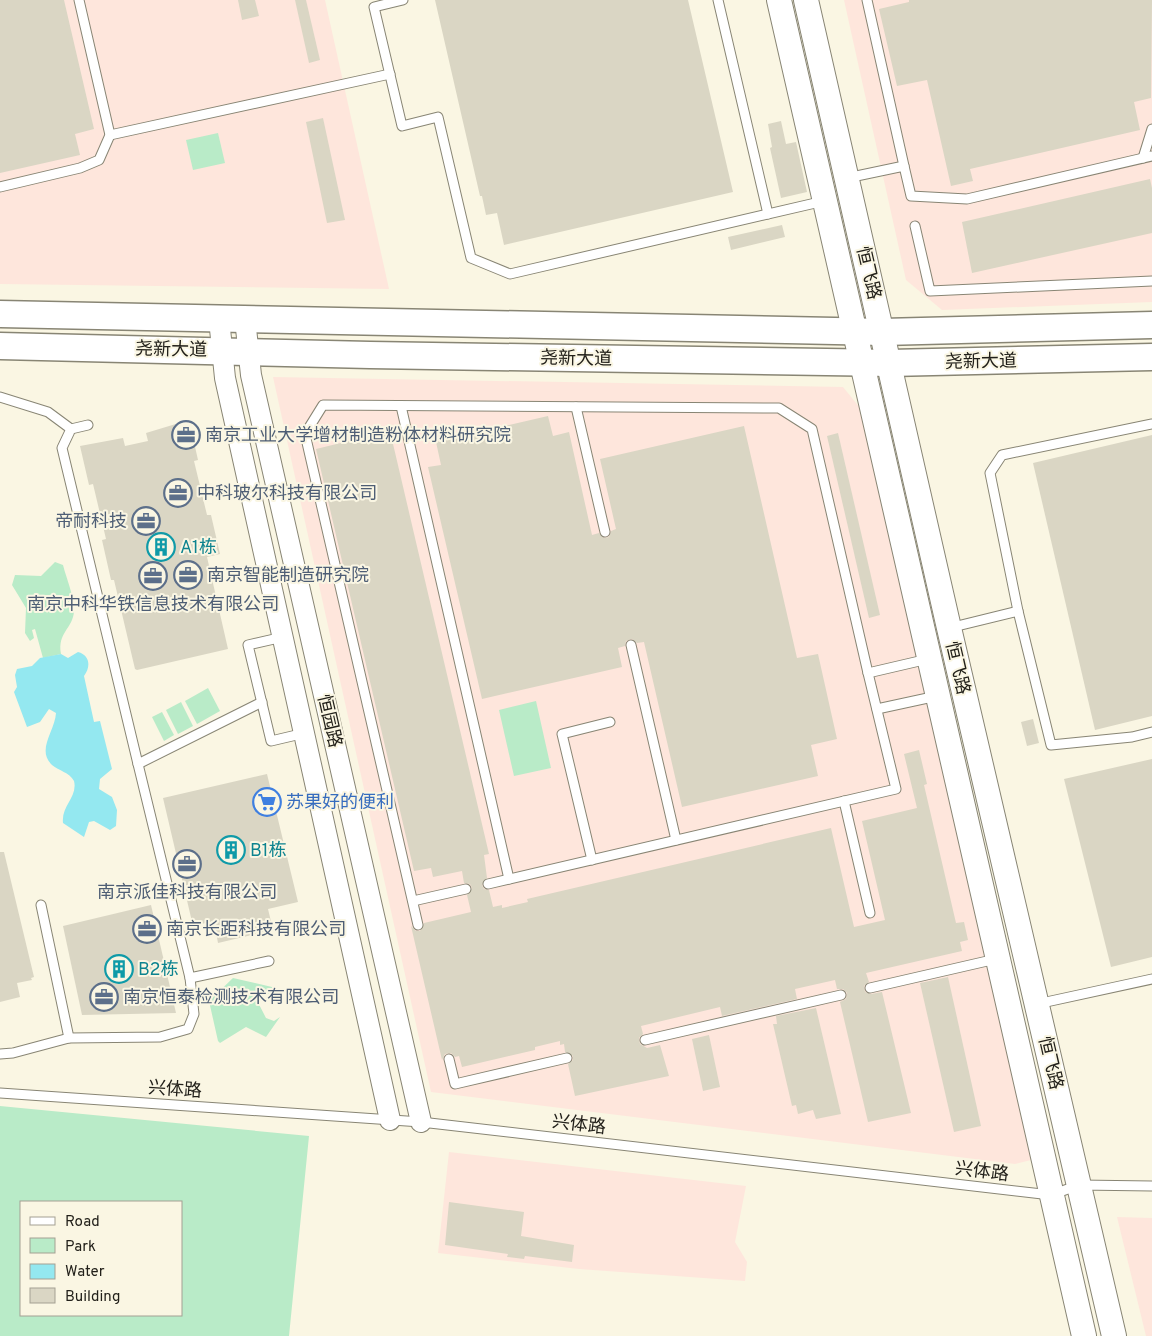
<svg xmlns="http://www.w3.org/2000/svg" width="1152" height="1336" font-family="Overpass,'Noto Sans SC',sans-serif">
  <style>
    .industrial { fill: #fee6dc }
    .green { fill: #b9ebc8; fill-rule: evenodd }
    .water { fill: #94e8f0 }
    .building { fill: #dad6c4 }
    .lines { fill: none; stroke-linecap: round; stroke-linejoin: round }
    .service-casing { stroke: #888574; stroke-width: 11 }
    .tertiary-casing { stroke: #888574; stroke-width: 22 }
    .secondary-casing { stroke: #888574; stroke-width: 26 }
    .primary-casing { stroke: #888574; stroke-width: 29 }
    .service { stroke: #fff; stroke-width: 9 }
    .tertiary { stroke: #fff; stroke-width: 20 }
    .secondary { stroke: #fff; stroke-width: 24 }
    .primary { stroke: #fff; stroke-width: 26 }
    .labels { text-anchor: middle; stroke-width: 4; stroke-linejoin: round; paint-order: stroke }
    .street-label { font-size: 18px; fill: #22201a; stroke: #faf6e3 }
    .service-label { font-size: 18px; fill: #4e5e75; stroke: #faf6e3; text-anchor: start }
    .culture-label { font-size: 18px; fill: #0d838f; stroke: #faf6e3; text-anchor: start }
    .shop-label { font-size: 18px; fill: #366cbe; stroke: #faf6e3; text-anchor: start }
  </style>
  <rect width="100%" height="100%" fill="#faf6e3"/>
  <g class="industrial">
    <path d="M0,0H325L389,289L0,284Z"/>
    <path d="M844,0H1152V302L942,310L906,280Z"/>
    <path d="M273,377L843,387L861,409L1033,1146L1031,1160L1015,1164L431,1092Z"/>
    <path d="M449,1152L746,1186L735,1242L747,1262L745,1281L579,1269L438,1253Z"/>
    <path d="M1117,1217L1152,1218V1336H1146Z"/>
  </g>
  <g class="green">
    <path d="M218,133L225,163L193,170L186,140Z"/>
    <path d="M55,562L63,565C66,577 75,599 74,611C73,629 57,632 61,654L43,658L35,629L32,630L34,638L30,641L25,633L26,608L12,585L15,575L41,576Z"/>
    <path d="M208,688L220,711L197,724L185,701Z"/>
    <path d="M536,701L551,768L514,776L499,710Z"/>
    <path d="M181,702L193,726L178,734L166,710Z"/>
    <path d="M162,712L174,735L164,741L152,717Z"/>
    <path d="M233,978L272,987V994L252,991L266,1018L274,1021L280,1017L266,1037L246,1027L220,1043L218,1041L209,1001Z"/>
    <path d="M0,1106L309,1136L289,1336H0ZM21,1202H181V1315H21Z"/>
  </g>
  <path class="water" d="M78,652C90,655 91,667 84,676L94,722L100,721L112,769L100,779L99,789L112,797L117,810L116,826L110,830L94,821L89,822L84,837L63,823C61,806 78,797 74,781C69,772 59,771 52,765C36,750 55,731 56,713L49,709L40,722L27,727L14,692L17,687L15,675L17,669L32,666L40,658L61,654L68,658Z"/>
  <g class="building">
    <path d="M0,0H64L94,129L75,134L80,155L0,173Z"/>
    <path d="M238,0H255L259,16L242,20Z"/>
    <path d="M295,0H306L320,60L309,63Z"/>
    <path d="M435,0H688L733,192L504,245L497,213L486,215L482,196H480Z"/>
    <path d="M909,0H1152L1151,98L1134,102L1140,130L970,169L973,181L951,186L927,80L897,86L879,9L909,2Z"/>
    <path d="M323,118L345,220L327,223L306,122Z"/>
    <path d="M781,121L786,144L796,142L807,192L781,198L770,148L772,147L768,124Z"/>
    <path d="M1150,179L1152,188V233L972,273L962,222Z"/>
    <path d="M782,225L785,237L731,250L728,237Z"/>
    <path d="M548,416L553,436L569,432L592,535L599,533L604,538L609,537L611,531L616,529L600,459L744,426L797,658L818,654L837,739L811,745L818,776L682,807L644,642L637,643L632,639L626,641L625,646L618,648L622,667L482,699L428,467L441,465L436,442Z"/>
    <path d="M189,420L198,460L194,461L207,515H211L220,554L207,557L228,649L137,670L135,669L114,580H111L102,540L106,539L93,484L89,485L80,446L123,438L125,446L148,441L146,433Z"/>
    <path d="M390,431L489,854L484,855L487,878L482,885L484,889L489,890L493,907L502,905V908L528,902L527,899L831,828L854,927L885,920L862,821L917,808L904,754L919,750L927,784L924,785L956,923L964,922L968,940L960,942L962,951L866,973L869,982L864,986L865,992L871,994L882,992L911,1113L868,1122L840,1002L846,999L847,993L843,989H837L835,980L795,989L797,999L722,1016L720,1007L641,1026L643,1034L639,1038L640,1044L647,1048L660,1045L669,1076L575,1096L568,1064L573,1060V1056L565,1052L564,1044L560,1045V1041L535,1047V1050L462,1067L459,1056L455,1057L451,1053L445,1054L442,1060L411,926L416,931H420L424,923L471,912L467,895L472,888L470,884L464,883L462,871L433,877L431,868L414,871L316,449Z"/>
    <path d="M838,433L880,615L869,618L827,436Z"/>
    <path d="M1152,435V716L1095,730L1033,463Z"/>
    <path d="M1033,719L1039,743L1027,746L1021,722Z"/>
    <path d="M1152,759V957L1111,967L1064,779Z"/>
    <path d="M267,774L298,902L268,909L273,930L218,943L214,921L193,926L163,798Z"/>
    <path d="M0,852H4L34,977L31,978L32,980L17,983L20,997L0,1002Z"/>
    <path d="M151,905L176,1013L82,1015L63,926Z"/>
    <path d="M948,977L981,1126L954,1132L920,983Z"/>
    <path d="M816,1008L841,1114L816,1119L813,1110L798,1114L796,1105L792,1106L773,1024H777L776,1016Z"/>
    <path d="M709,1035L720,1087L703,1091L692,1039Z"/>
    <path d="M449,1202L524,1212L521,1236L574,1245L572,1262L525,1256L524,1259L507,1257L508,1254L445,1245Z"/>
  </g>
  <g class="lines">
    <defs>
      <g id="service">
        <path d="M403,0L374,7L402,126L438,117L471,258L510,274L824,201"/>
        <path d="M718,0L768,214"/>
        <path d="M867,0L904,166"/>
        <path d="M110,135L390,74"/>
        <path d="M1143,158L1152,129"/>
        <path d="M847,178L904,166L911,196L967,199L1152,156"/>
        <path d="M0,187L80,168L99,160L110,135L79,0"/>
        <path d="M915,226L930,291L1152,281"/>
        <path d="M0,397L48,412L71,429"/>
        <path d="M401,406L509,879"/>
        <path d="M576,407L605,532"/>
        <path d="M1152,424L1002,455L990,473L1018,611L1051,745L1132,737L1152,732"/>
        <path d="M88,425L71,429L62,448L138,764L262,702"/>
        <path d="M949,628L1018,611"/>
        <path d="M283,637L248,645L271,741L305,733"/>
        <path d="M631,645L676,840"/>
        <path d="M877,709L937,696"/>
        <path d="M138,764L190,978L269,961"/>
        <path d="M844,801L870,913"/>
        <path d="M592,860L562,734L610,722"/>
        <path d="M488,884L896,789L868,673"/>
        <path d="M413,901L466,889"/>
        <path d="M41,905L69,1038L160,1037L188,1029L194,1014L190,978"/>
        <path d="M418,925L305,434L323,405L779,408L812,429L868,673L928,659"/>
        <path d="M870,988L996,959"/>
        <path d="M1037,1004L1152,979"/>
        <path d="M645,1040L841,995"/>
        <path d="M0,1054L13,1053L69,1038"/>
        <path d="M449,1059L455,1084L567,1058"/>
        <path d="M0,1093L421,1122L1051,1195L1079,1185L1152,1186"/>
      </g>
      <g id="tertiary">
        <path d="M219,319L225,378L390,1120"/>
        <path d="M245,319L251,375L421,1122"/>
      </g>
      <g id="secondary">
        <path d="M779,0L1084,1336"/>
        <path d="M806,0L949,628L1114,1336"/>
      </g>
      <g id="primary">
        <path d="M0,314L883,332L1152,325"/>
        <path d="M0,346L370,355L890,363L1152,357"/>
      </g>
    </defs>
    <use href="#service" class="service-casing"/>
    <use href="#tertiary" class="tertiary-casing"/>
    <use href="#secondary" class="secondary-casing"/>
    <use href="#primary" class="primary-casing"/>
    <use href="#service" class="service"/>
    <use href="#tertiary" class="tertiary"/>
    <use href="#secondary" class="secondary"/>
    <use href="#primary" class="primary"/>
  </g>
  <defs>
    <symbol id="office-ring" viewBox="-11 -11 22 22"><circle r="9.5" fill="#faf6e3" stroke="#5c6f8a" stroke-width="1.5"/><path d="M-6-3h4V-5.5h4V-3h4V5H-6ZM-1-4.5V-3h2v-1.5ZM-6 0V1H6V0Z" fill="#5c6f8a"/></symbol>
    <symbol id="building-ring" viewBox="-11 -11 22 22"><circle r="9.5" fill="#faf6e3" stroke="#0f9aa8" stroke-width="1.5"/><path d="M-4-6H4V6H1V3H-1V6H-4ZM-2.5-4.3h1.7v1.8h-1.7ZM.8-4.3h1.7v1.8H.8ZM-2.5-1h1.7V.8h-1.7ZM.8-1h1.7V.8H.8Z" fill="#0f9aa8"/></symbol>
    <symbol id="supermarket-ring" viewBox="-11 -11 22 22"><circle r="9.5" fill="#faf6e3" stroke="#3f7fe0" stroke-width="1.5"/><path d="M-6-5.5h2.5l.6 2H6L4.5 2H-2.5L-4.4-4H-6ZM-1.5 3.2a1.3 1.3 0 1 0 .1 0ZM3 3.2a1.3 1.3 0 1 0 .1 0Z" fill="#3f7fe0"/></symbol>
  </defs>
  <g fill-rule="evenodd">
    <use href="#office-ring" x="170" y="419" width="32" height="32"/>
    <use href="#office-ring" x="162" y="477" width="32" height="32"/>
    <use href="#office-ring" x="130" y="505" width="32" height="32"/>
    <use href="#building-ring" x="145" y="531" width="32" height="32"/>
    <use href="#office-ring" x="172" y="559" width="32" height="32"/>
    <use href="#office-ring" x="137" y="560" width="32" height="32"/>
    <use href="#supermarket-ring" x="251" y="786" width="32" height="32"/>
    <use href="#building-ring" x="215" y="834" width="32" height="32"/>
    <use href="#office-ring" x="171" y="848" width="32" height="32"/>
    <use href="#office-ring" x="131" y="913" width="32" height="32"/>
    <use href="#building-ring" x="103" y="953" width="32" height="32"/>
    <use href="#office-ring" x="88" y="981" width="32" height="32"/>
  </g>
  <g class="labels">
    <g class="street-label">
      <text transform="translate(869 273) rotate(77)" y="6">恒飞路</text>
      <text transform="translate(171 349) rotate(1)" y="6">尧新大道</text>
      <text transform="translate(576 358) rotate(1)" y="6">尧新大道</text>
      <text transform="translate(981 361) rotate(-1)" y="6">尧新大道</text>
      <text transform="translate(958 668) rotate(77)" y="6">恒飞路</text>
      <text transform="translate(330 721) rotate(77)" y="6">恒园路</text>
      <text transform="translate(1051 1063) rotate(77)" y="6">恒飞路</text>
      <text transform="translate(175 1089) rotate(4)" y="6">兴体路</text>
      <text transform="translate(579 1124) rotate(7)" y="6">兴体路</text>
      <text transform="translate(982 1171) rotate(7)" y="6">兴体路</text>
    </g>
    <g class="service-label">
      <text x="205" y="441">南京工业大学增材制造粉体材料研究院</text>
      <text x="197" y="499">中科玻尔科技有限公司</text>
      <text x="127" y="527" text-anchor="end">帝耐科技</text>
      <text x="207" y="581">南京智能制造研究院</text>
      <text x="153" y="610" text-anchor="middle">南京中科华铁信息技术有限公司</text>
      <text x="187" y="898" text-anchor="middle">南京派佳科技有限公司</text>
      <text x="166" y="935">南京长距科技有限公司</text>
      <text x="123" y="1003">南京恒泰检测技术有限公司</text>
    </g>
    <g class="culture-label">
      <text x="180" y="553">A1栋</text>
      <text x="250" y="856">B1栋</text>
      <text x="138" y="975">B2栋</text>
    </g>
    <g class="shop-label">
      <text x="286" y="808">苏果好的便利</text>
    </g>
  </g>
  <rect x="20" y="1201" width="162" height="115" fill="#faf6e3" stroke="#a4a093"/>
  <rect x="30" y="1217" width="25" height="8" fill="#ffffff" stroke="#a4a093"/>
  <text x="65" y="1226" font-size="15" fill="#22201a">Road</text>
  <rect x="30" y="1238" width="25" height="15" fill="#b9ebc8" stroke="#a4a093"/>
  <text x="65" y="1251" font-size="15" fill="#22201a">Park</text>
  <rect x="30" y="1264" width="25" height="15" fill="#94e8f0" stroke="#a4a093"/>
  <text x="65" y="1276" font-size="15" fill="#22201a">Water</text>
  <rect x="30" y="1288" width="25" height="15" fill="#dad6c4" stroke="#a4a093"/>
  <text x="65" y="1301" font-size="15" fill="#22201a">Building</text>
</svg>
